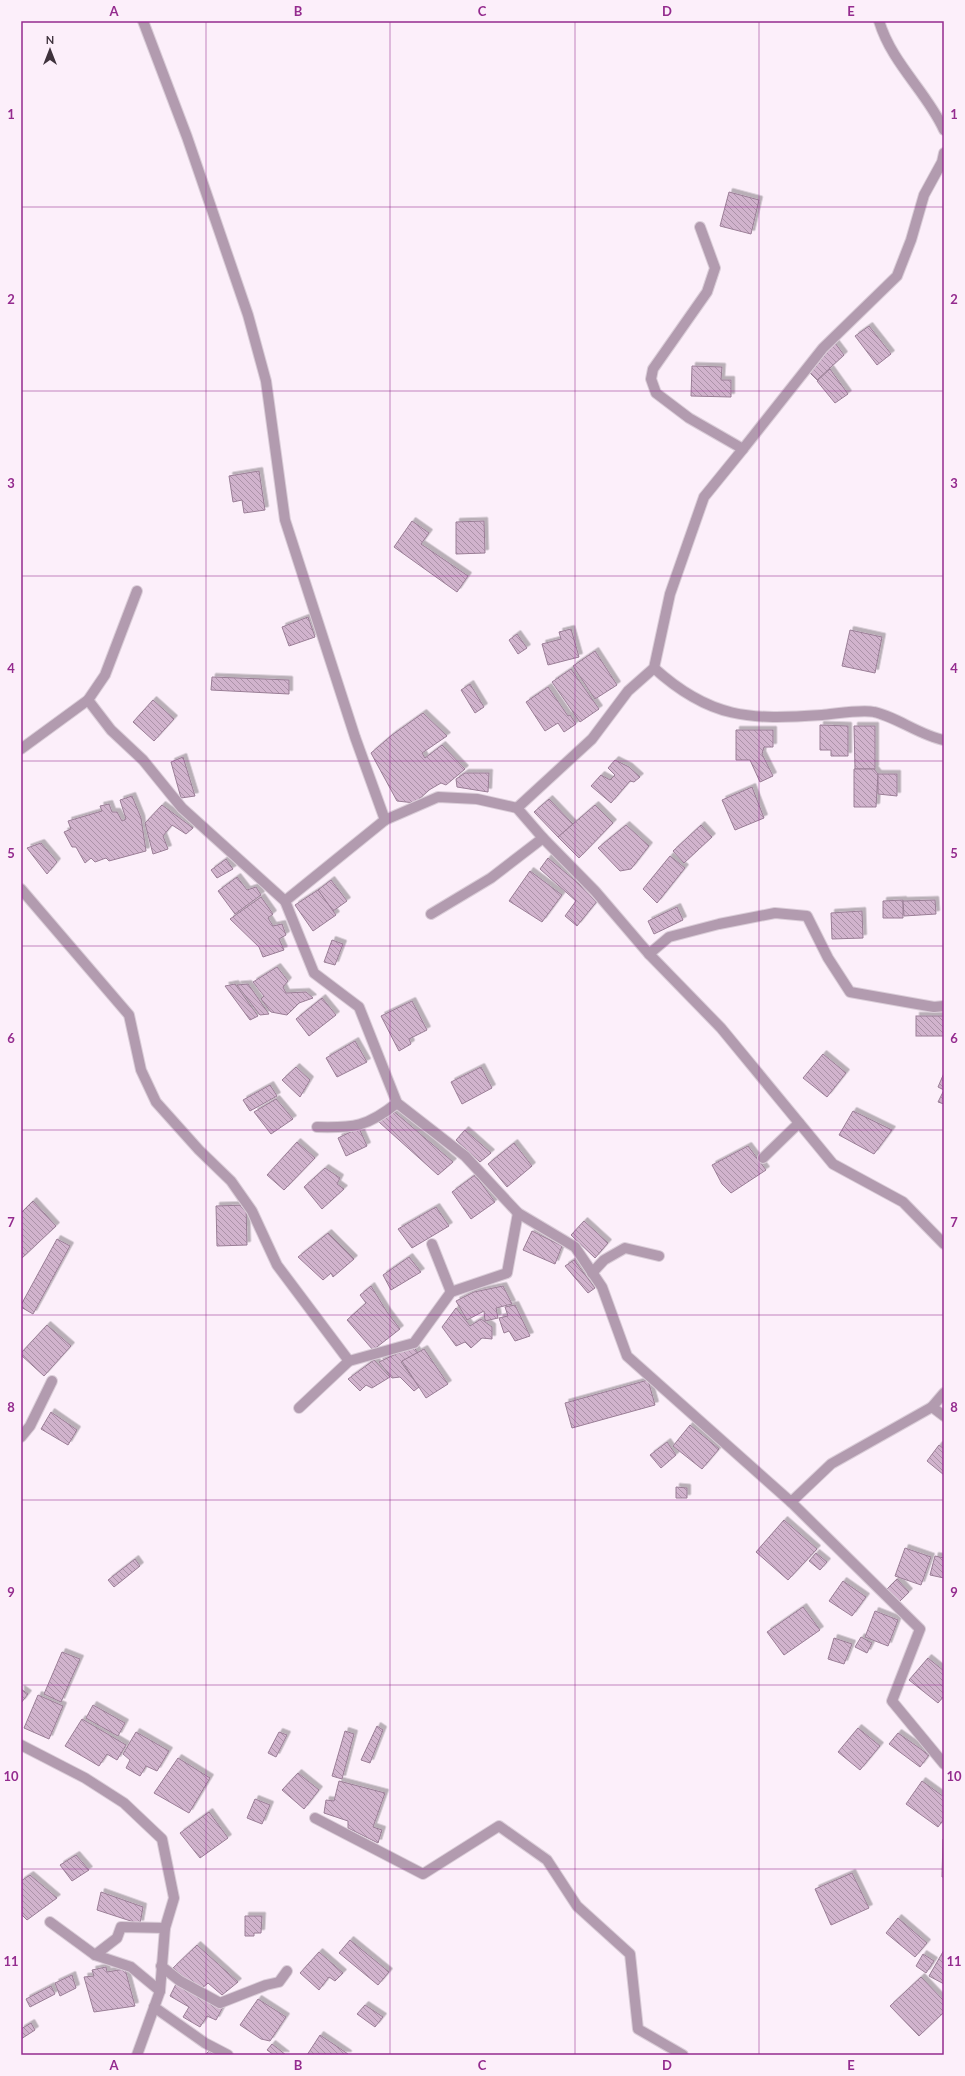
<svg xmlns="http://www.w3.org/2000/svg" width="965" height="2076" font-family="Lato,sans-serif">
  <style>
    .building { fill: url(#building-back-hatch); stroke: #9a7e96; filter: url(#shadow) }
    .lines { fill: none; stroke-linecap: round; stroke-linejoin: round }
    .minor-casing { stroke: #dacdd8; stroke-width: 12 }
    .minor { stroke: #b29baf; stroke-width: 10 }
    .grid { fill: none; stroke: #942b8e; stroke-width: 1; stroke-opacity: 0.55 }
    .neatline { fill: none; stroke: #942b8e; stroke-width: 1.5 }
    .grid-label { font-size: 13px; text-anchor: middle; font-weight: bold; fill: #942b8e }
  </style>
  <defs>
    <pattern id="building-back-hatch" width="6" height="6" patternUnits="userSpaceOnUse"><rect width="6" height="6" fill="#d1b3cd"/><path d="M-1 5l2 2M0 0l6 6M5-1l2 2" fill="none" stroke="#ab92a8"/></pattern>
    <filter id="shadow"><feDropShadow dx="3.5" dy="-3.5" stdDeviation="0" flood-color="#0004"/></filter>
  </defs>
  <rect width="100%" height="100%" fill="#fceffa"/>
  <g class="building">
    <path d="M729,192L759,200L751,234L720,226Z"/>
    <path d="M869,326L891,354L877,365L855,336Z"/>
    <path d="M835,343L844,355L817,380L807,370Z"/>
    <path d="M692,366L722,367L721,380H731V397L691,396Z"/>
    <path d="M830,369L848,394L835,403L817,381Z"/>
    <path d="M259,471L265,510L244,513L242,500L233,502L229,476Z"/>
    <path d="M412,521L429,533L421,544L468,576L457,592L394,547Z"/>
    <path d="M484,521L485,553L456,554V522Z"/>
    <path d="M308,617L315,637L289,646L282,627Z"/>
    <path d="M571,629L579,657L548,665L542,644L561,639L559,632Z"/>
    <path d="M850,630L882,637L875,673L842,666Z"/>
    <path d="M517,634L527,648L518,654L509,640Z"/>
    <path d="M595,651L617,685L595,699L573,666Z"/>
    <path d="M571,669L599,709L580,722L552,682Z"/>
    <path d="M212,677L289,680V694L211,690Z"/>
    <path d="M470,684L484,707L475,713L461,690Z"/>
    <path d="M548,687L568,716L570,715L576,724L564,732L558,723L545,731L526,702Z"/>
    <path d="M153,700L174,719L154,741L133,722Z"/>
    <path d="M423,713L447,736L422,753L425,758L442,745L465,769L446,785L441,783L429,790L415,803L397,801L371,753L392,735Z"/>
    <path d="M820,725L848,726V756H831V750H820Z"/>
    <path d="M854,726H875V769H855Z"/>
    <path d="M736,730H773V747H764L762,754L773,776L760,782L750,760H736Z"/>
    <path d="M183,757L195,796L181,798L171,762Z"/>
    <path d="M615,760L629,767L640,777L634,782L630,781L611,803L591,786L601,775L610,780L615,775L608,768Z"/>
    <path d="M854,769H874L878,774L876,807H854Z"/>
    <path d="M465,773H489L488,792L457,787L456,779Z"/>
    <path d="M878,774H897V796L878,794Z"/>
    <path d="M752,787L764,818L735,830L722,800Z"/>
    <path d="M132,796L141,818L146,851L109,861L106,858L95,862L91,858L85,863L76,847H72L64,832L71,829L68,821L102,811L100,806L109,804L112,812H117L122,821L126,819L120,800Z"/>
    <path d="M549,799L573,824L558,837L534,812Z"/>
    <path d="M162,805L193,828L186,834L172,825L163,836L168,849L153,854L145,823Z"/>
    <path d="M595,805L613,823L579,858L558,837Z"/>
    <path d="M626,825L649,846L631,869L620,871L598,848Z"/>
    <path d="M701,825L712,837L684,863L673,851Z"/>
    <path d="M41,843L57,862L47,874L27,848Z"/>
    <path d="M670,856L685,868L657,903L643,889Z"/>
    <path d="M548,858L598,900L577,926L565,916L576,901L540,869Z"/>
    <path d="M226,859L233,869L217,878L211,870Z"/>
    <path d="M530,871L562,895L542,922L509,901Z"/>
    <path d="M237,877L247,890L256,887L261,895L235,914L218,891Z"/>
    <path d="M331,880L347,901L333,911L318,890Z"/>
    <path d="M318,890L336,915L313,931L295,905Z"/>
    <path d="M261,897L273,914L268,918L273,926L282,924L286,935L279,939L284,950L263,957L259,947L230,919Z"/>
    <path d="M903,900V918H883V901Z"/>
    <path d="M935,900L936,914L904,916L903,901Z"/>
    <path d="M677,907L683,920L654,934L648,921Z"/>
    <path d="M862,911L863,938L832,939L831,913Z"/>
    <path d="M332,940L343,944L335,965L324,962Z"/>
    <path d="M277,967L288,981L283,987L286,993L306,992L313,998L299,1003L287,1015L271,1012L261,999L264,996L253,982Z"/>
    <path d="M235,984L258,1016L250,1020L225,986Z"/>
    <path d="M248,984L269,1014L260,1015L237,985Z"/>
    <path d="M322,998L336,1015L309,1036L296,1019Z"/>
    <path d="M412,1001L427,1030L409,1039L411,1044L399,1051L381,1016Z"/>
    <rect x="916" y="1016" width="28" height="20"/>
    <path d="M355,1041L367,1062L337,1077L326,1058Z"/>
    <path d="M823,1054L846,1073L827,1097L803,1078Z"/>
    <path d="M296,1067L310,1080L300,1097L282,1080Z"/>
    <path d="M481,1067L492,1088L462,1104L451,1082Z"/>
    <path d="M944,1073V1090L938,1087Z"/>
    <path d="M270,1085L277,1096L250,1111L243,1100Z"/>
    <path d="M944,1090V1104L938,1102Z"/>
    <path d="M276,1099L293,1119L271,1134L254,1112Z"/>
    <path d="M391,1109L453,1162L438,1175L379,1122Z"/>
    <path d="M853,1111L892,1130L874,1154L839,1135Z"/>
    <path d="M359,1128L367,1146L346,1156L338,1138Z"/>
    <path d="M465,1130L491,1153L480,1162L456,1140Z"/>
    <path d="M297,1142L315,1158L284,1190L267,1175Z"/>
    <path d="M514,1143L532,1166L507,1187L488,1164Z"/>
    <path d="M748,1146L766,1170L731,1193L722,1184L712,1165Z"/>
    <path d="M325,1168L340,1178L337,1184L344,1189L322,1209L304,1187Z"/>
    <path d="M475,1175L495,1202L471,1219L452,1192Z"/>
    <path d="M33,1201L56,1226L21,1259V1213Z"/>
    <path d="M246,1205L247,1245L217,1246L216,1206Z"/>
    <path d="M436,1207L449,1226L412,1248L398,1229Z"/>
    <path d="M584,1221L608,1243L595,1258L571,1235Z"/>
    <path d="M532,1231L562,1246L555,1264L523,1250Z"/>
    <path d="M328,1233L354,1259L333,1277L331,1273L323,1280L298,1257Z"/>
    <path d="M57,1239L70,1246L33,1314L21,1307V1305Z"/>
    <path d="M409,1257L421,1272L391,1290L383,1275Z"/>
    <path d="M574,1260L595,1288L588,1293L565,1266Z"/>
    <path d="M371,1286L387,1312L400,1329L373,1350L347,1320L366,1303L360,1295Z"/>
    <path d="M503,1286L512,1304L496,1308L498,1318L485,1321L484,1311L467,1320L456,1301L474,1292Z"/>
    <path d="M515,1305L530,1336L515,1341L509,1331L504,1333L499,1318L508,1316L505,1307Z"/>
    <path d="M456,1308L470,1326L481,1319L492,1327V1339L482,1338L471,1348L465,1342L456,1346L442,1327Z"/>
    <path d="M47,1325L71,1346L44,1376L21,1355V1353Z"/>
    <path d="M413,1346L418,1353L401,1362L419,1387L414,1391L400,1377L392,1378L379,1362Z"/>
    <path d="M424,1349L448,1384L426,1398L402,1361Z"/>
    <path d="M374,1360L390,1377L372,1388L366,1385L360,1391L348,1379Z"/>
    <path d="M648,1380L655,1405L572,1428L565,1403Z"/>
    <path d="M51,1412L77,1430L68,1445L41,1429Z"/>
    <path d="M690,1425L719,1449L702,1469L673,1446Z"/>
    <path d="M667,1442L676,1455L661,1468L650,1455Z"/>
    <path d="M939,1445L944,1449V1475L927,1461Z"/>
    <path d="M676,1487L687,1488V1498H676Z"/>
    <path d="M784,1520L817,1549L788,1580L756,1552Z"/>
    <path d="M905,1548L931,1557L921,1585L895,1576Z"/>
    <path d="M816,1553L827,1562L820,1570L809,1561Z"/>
    <path d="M935,1556L944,1558V1578L930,1575Z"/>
    <path d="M135,1559L140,1566L114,1587L108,1580Z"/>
    <path d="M897,1579L909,1592L898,1603L886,1590Z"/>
    <path d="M843,1581L866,1597L852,1616L829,1601Z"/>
    <path d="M803,1607L820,1630L784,1655L767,1632Z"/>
    <path d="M875,1611L898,1620L888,1646L865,1637Z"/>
    <path d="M861,1637L872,1643L867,1653L855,1647Z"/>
    <path d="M834,1638L852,1644L844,1664L828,1659Z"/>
    <path d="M62,1652L80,1659L61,1702L44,1694Z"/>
    <path d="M928,1658L944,1671V1696L938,1703L909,1680Z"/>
    <path d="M21,1689L28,1694L21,1703Z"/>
    <path d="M38,1695L63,1706L49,1739L24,1728Z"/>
    <path d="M93,1705L125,1723L118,1736L86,1718Z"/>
    <path d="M82,1719L126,1745L117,1760L107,1754L99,1766L65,1746Z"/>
    <path d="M377,1726L383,1730L370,1763L361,1760Z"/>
    <path d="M858,1728L880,1746L860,1770L838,1752Z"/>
    <path d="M345,1731L354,1734L342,1779L332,1776Z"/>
    <path d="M136,1732L169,1751L157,1771L146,1766L140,1776L126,1768L130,1760L123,1754Z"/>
    <path d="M279,1732L287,1735L276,1757L268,1753Z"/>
    <path d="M898,1733L929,1755L920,1767L889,1744Z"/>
    <path d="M178,1758L210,1778L189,1813L154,1793Z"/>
    <path d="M298,1773L319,1790L304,1809L282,1790Z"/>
    <path d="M339,1781L385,1793L373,1827L382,1830L378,1843L348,1828V1821L324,1813L326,1800L334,1801Z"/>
    <path d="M922,1781L944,1797V1819L938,1827L906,1804Z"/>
    <path d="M255,1799L270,1805L262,1824L247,1818Z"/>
    <path d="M209,1812L228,1838L200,1858L180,1833Z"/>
    <path d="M943,1839H944V1877H942Z"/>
    <path d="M76,1855L89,1870L72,1881L60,1865Z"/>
    <path d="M852,1873L869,1908L831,1925L815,1889Z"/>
    <path d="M30,1875L57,1898L27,1920L21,1914V1881Z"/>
    <path d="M101,1892L143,1907L140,1924L97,1910Z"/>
    <path d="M245,1916H262L261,1933H254V1936H245Z"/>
    <path d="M898,1918L927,1943L915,1957L886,1933Z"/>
    <path d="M350,1940L389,1972L378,1985L339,1953Z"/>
    <path d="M197,1945L238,1982L222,1995L208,1983L200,1990L173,1968Z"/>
    <path d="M944,1950V1984L929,1976Z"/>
    <path d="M319,1952L343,1973L335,1981L329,1977L319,1990L300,1973Z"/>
    <path d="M923,1954L934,1961L926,1973L916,1966Z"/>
    <path d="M106,1967L107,1972L125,1969L135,2006L94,2012L84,1977L94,1976L92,1970Z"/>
    <path d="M72,1975L76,1988L60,1996L55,1983Z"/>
    <path d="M921,1977L944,2001V2012L919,2036L890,2006Z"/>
    <path d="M176,1984L223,2007L216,2020L207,2016L200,2027L183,2017L189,2007L170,1996Z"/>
    <path d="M51,1986L55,1994L30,2007L26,1999Z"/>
    <path d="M258,1999L286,2017L270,2041L261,2039L240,2025Z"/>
    <path d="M365,2005L383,2017L375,2027L357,2014Z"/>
    <path d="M31,2023L35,2030L21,2039V2029Z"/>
    <path d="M320,2035L348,2054V2055H307Z"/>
    <path d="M272,2044L286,2055H274L267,2050Z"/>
    <path d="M210,2050L215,2055H205Z"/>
  </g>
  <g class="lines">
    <defs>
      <g id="minor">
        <path d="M143,21L187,137L248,315L266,381L285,520L355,737L385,820L438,797L477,799L517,808L543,838L595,891L649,954L721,1028L833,1164L903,1202L944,1244"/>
        <path d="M879,21C892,64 927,92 944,130"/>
        <path d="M743,449L823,348L897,276L911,240L924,195L942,162L944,153"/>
        <path d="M654,668C710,719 750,720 822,715C835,714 862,709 874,712C895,716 921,736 944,740"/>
        <path d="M88,700L111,730L143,760L182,808L285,901"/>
        <path d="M21,749L88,700L105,675L137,591"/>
        <path d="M517,808L592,739L628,691L654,668L670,594L704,497L743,449L689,418L656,393L651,379L653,369L707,292L715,268L700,227"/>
        <path d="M385,820L285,901L314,973L359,1007L397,1103L465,1156L518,1213L575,1247L602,1287L627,1356L791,1502"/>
        <path d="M21,889L129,1015L141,1070L156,1102L199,1150L231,1181L252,1211L277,1265L349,1361"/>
        <path d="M431,914L491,878L543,838"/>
        <path d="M649,954L669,937L719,924L775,913L807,916L828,958L850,992L934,1007L944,1006"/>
        <path d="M317,1127C354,1128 367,1127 397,1103"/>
        <path d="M763,1158L799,1123"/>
        <path d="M432,1244L451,1292"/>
        <path d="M592,1273L604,1260L625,1248L659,1256"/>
        <path d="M932,1407L944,1393"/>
        <path d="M299,1408L349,1361L414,1343L451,1292L507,1273L518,1213"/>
        <path d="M944,1416L932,1407L831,1464L791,1502L920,1629L892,1701L944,1764"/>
        <path d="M21,1437L30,1426L52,1381"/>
        <path d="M21,1745L85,1778L124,1803L162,1839L174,1898L165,1928L160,1991L137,2055"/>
        <path d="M315,1818L423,1874L499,1826L547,1860L577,1906L630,1954L638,2029L683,2055"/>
        <path d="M50,1922L95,1955L131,1967L160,1991"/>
        <path d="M95,1955L117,1938L121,1927L165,1928"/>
        <path d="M161,1966L180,1981L220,2003L266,1985L279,1982L287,1971"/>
        <path d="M154,2007L205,2043L228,2055"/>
      </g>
    </defs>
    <use href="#minor" class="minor-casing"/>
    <use href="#minor" class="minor"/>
  </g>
  <path class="grid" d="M206,21V2055M390,21V2055M575,21V2055M759,21V2055M21,207H944M21,391H944M21,576H944M21,761H944M21,946H944M21,1130H944M21,1315H944M21,1500H944M21,1685H944M21,1869H944"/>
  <rect width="965" height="2076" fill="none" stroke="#fceffa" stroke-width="44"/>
  <g transform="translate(50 50)" stroke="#fceffa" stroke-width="3" paint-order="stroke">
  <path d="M0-3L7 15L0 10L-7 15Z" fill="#3e323c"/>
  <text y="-6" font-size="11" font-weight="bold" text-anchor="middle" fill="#3e323c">N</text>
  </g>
  <rect x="22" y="22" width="921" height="2032" class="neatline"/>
  <g class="grid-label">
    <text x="114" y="16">A</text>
    <text x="298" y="16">B</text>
    <text x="482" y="16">C</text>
    <text x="667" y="16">D</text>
    <text x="851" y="16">E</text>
    <text x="11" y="119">1</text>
    <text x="954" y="119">1</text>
    <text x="11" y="304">2</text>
    <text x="954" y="304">2</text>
    <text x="11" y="488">3</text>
    <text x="954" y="488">3</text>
    <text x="11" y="673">4</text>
    <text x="954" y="673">4</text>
    <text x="11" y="858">5</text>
    <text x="954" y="858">5</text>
    <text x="11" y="1043">6</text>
    <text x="954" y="1043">6</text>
    <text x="11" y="1227">7</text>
    <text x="954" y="1227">7</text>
    <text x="11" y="1412">8</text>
    <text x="954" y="1412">8</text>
    <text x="11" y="1597">9</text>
    <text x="954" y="1597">9</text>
    <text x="11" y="1781">10</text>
    <text x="954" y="1781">10</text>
    <text x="11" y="1966">11</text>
    <text x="954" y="1966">11</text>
    <text x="114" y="2070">A</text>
    <text x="298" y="2070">B</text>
    <text x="482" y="2070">C</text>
    <text x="667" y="2070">D</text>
    <text x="851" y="2070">E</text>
  </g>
</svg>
